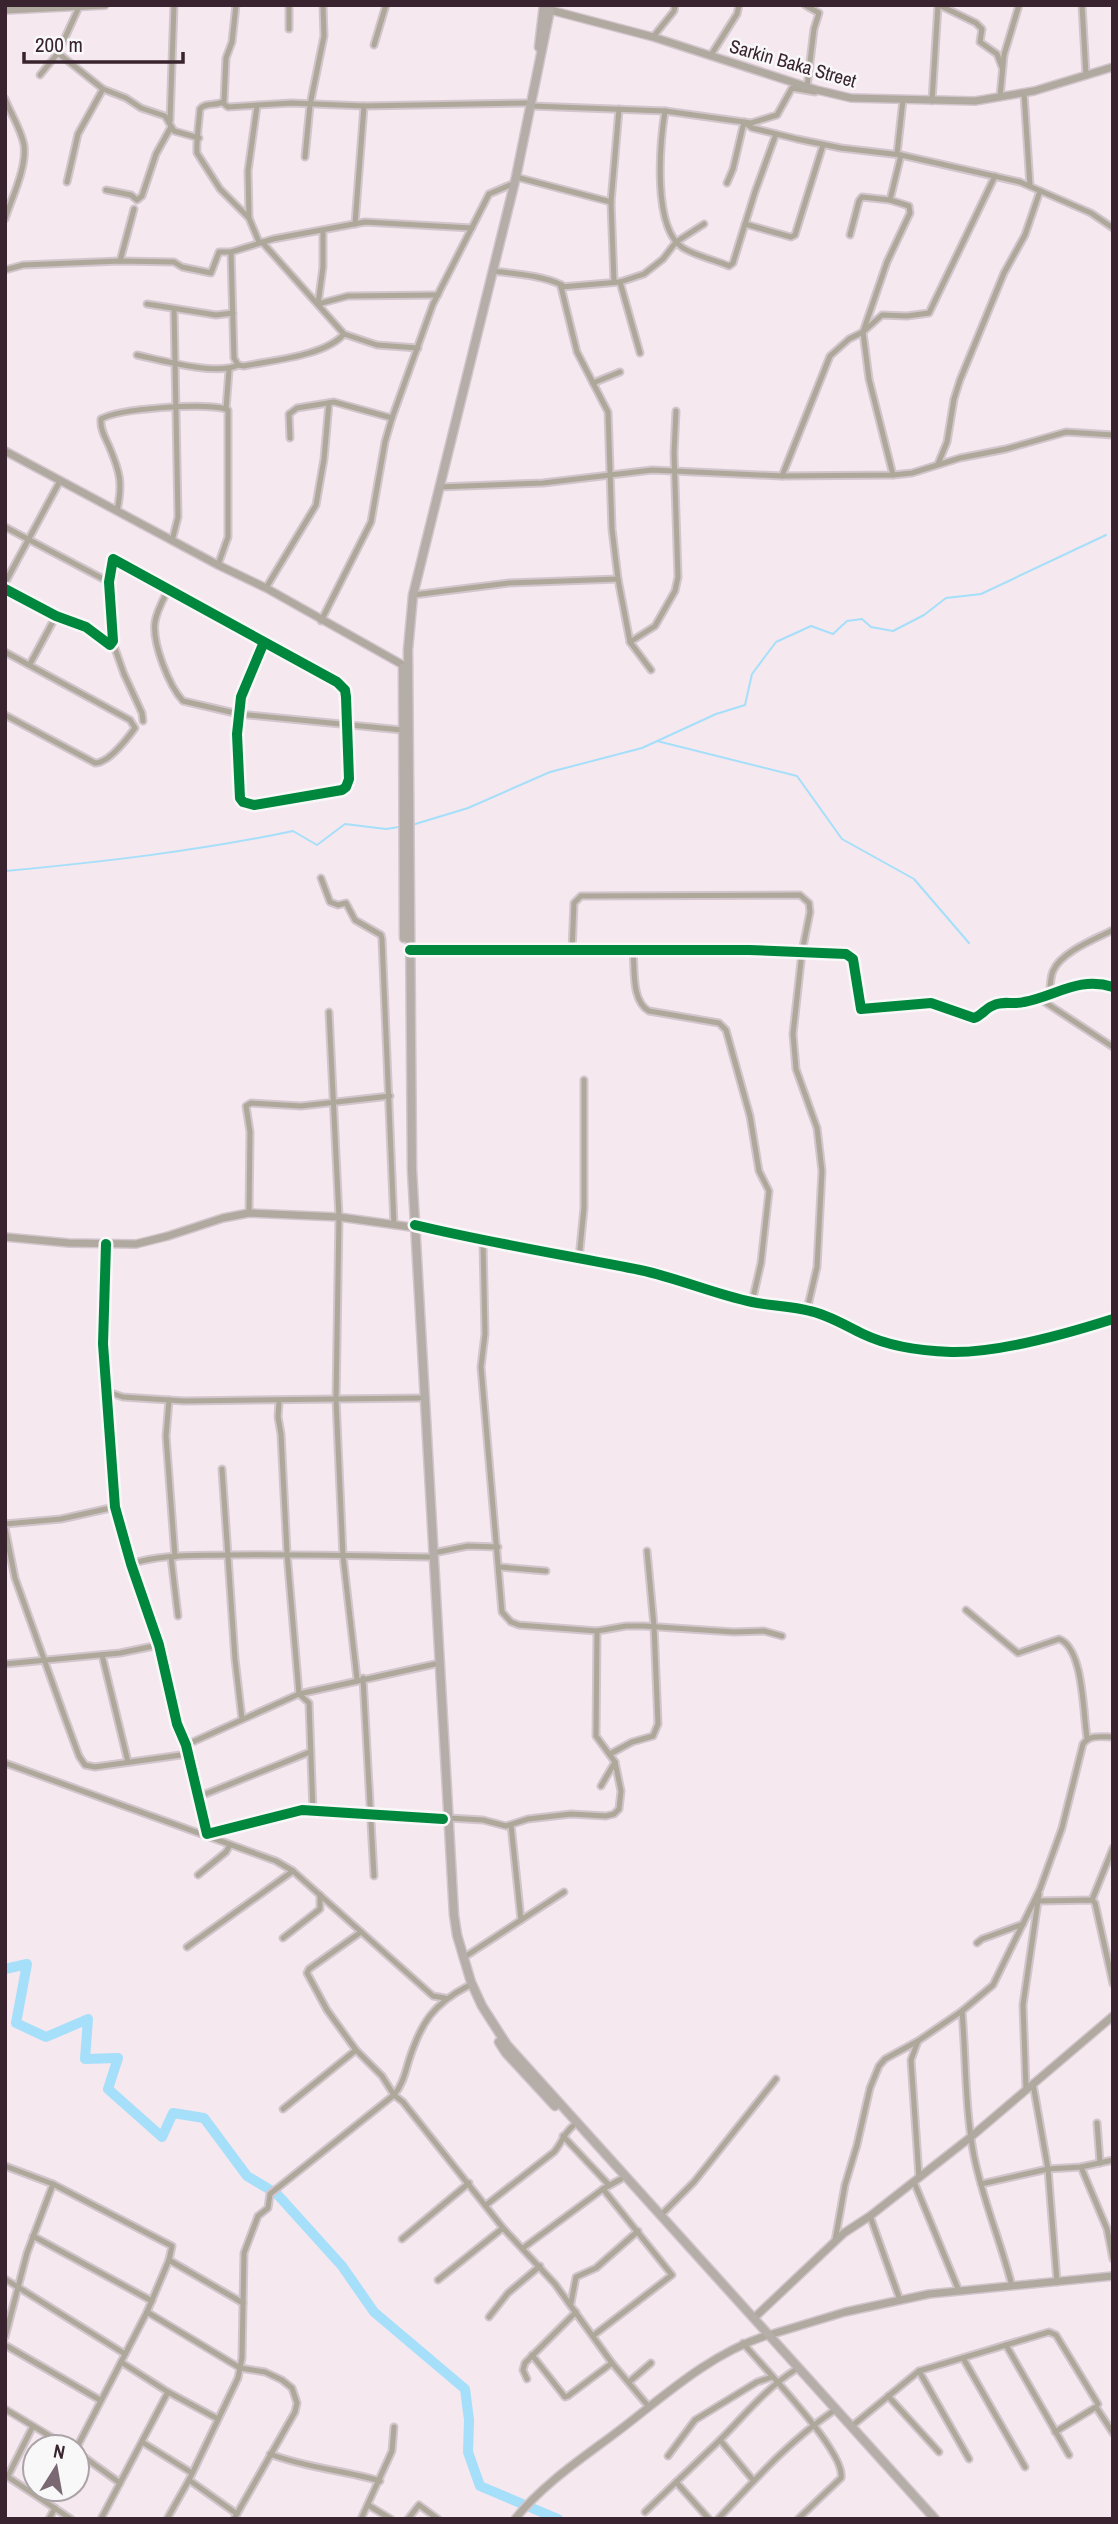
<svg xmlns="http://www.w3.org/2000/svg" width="1118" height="2524" font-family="'Archivo Narrow',sans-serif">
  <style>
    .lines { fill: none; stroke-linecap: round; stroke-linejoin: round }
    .stream { stroke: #a5dffa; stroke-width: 2 }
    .river { stroke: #a5dffa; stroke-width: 10 }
    .street-casing { stroke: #d2c5cc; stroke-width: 9 }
    .secondary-casing { stroke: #d2c5cc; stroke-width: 10 }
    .primary-casing { stroke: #d2c5cc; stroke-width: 11 }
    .street { stroke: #aea89b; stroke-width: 5 }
    .secondary { stroke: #b0a99f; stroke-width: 7 }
    .primary { stroke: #b5aea8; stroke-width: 8 }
    .cycleway-casing { stroke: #f8f8f8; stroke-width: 15 }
    .cycleway { stroke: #00873e; stroke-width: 10 }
    .labels { text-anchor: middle; stroke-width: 5; stroke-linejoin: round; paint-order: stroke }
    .street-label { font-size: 19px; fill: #38232e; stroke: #f8f8f8 }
  </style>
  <rect width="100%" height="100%" fill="#f5e8ef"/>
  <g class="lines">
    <g class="stream">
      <path d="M657,741L797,776L842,839L914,879L969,943"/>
      <path d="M412,825L468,808L550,772L642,748L716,714L745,705L752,674L776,642L811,626L833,634L847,621L862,619L871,627L893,631L924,615L946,598L981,594L1106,535"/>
      <path d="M5,871C102,862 198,851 293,831L317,845L345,824L386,829L399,827"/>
    </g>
    <path class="river" d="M5,1969L27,1964L16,2023L46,2037L88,2019L85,2059L118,2058L108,2089L162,2137L173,2113L204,2118L247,2176L277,2194L342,2266L374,2312L465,2389L469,2420L468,2452L480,2486L558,2519"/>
    <defs>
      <g id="street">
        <path d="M236,5L232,42L226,58L224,101C217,107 206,101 200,109C199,122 196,142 197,153L220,189L249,218L259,242"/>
        <path d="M805,5L819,13L814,29L807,87"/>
        <path d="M939,5L976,23L982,29L980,42L997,54L1002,67"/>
        <path d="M1082,5L1086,75"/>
        <path d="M289,29V5"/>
        <path d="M653,37L674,11L675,5"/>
        <path d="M374,45L386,5"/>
        <path d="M58,53L103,89L126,98L141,108L165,116L174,131L199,138"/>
        <path d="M711,55L737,14L739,5"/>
        <path d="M40,75L58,53L79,7"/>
        <path d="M1024,93L1030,186"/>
        <path d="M1000,97L1004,55L1019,5"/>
        <path d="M5,99C11,114 21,129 24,145C27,168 12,197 5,219"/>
        <path d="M932,101L938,5"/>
        <path d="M223,103L228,107L291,103L364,106L528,103"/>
        <path d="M532,106L665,111L751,123L777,115L792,88L815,92"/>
        <path d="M665,111C660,143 652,228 683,248C696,256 715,260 729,266L733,263L755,192L776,134"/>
        <path d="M170,121L174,5"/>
        <path d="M897,154L903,100"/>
        <path d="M305,157L310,105L324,36L323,5"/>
        <path d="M516,177L611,202"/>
        <path d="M67,182L78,134L103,89"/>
        <path d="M727,183L733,169L744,122L752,128L797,139L841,148L901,155L1020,182L1091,213L1113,228"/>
        <path d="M106,190L131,195L137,200L142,196L156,154L171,127"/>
        <path d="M890,200L901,155"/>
        <path d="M249,217L248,171L257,106"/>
        <path d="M355,224L364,106"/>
        <path d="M745,224L791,237L795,235L823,145"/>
        <path d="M323,230V267L318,304L348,296L438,295"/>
        <path d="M850,235L859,201L862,197L890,200L909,206L910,213L887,262L863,332L869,379L893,475"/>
        <path d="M262,242L344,334L377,345L418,348"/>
        <path d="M231,252L234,358L238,365"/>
        <path d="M120,261L134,209"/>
        <path d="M5,270L23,265L120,261L174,262L182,267L211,273L219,252H231L273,239L365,222L472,228"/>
        <path d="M493,271C516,274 540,275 562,285L561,287L620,282L644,274L663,259L676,242L704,224"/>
        <path d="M614,282L611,202L619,109"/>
        <path d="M620,282L640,353"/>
        <path d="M561,287L577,352L608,412L612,529L618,579L630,642L651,670"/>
        <path d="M147,304L216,315L233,313"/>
        <path d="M137,355C160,360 218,376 238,365L244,366C273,360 325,356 344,334"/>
        <path d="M593,383L620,372"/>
        <path d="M226,409L229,370"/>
        <path d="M290,438L289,414L297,408L334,402L392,418"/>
        <path d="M938,464L947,442L954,399L960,380L1004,273L1025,235L1040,191"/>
        <path d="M782,476L830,356L849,339L863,332L882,315L907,316L929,313L995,176"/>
        <path d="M439,487L543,483L652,470L782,476L893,475L912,473L960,458L1006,449L1066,432L1113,435"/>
        <path d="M117,511C123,483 120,472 109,446C105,437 100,429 101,419C120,408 204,403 226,409L228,410V537L218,565"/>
        <path d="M5,527L109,582"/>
        <path d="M172,541L178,517L174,309"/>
        <path d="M5,583L60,481"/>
        <path d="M266,588L316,505L324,459L329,403"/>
        <path d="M5,589L56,616L86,627L110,645L113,641L109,582L113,559L337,682L345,690L346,697L349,779L346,787L342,790L254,805L243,802L240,798L237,734L241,697L264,642"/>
        <path d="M168,590C163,600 157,610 155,622C152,643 169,686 183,701L239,714L402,730"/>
        <path d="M413,595L509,583L618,579"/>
        <path d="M321,621L371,522L385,442L392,418L433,304L489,194L510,185"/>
        <path d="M630,642L655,626L675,591L678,577L674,453L676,411"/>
        <path d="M113,643L124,674L142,713L143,721"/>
        <path d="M5,652L130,720L135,728C127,739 109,763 95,763L5,715"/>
        <path d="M30,664L56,616"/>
        <path d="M321,878L330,902L338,905L346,903L355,920L381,935L382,939L394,1225"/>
        <path d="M410,950H749L846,954L853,959L861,1009L931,1003L974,1018C981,1016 985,1009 992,1006C1002,1000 1013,1005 1024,1002C1056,996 1079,976 1113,987"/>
        <path d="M572,951L574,903L581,896L800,895L809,903L810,912L802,952L793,1034L796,1069L817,1128L822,1171L817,1267L807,1310"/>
        <path d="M633,951C635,969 631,1001 649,1011L719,1023L726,1030L750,1116L759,1171L769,1191L761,1263L752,1302"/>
        <path d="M1050,994C1050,987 1050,978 1053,971C1061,952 1095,939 1113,930"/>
        <path d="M1037,997L1113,1047"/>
        <path d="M329,1012L339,1217L336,1400L343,1556L357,1679"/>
        <path d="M249,1213L250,1132L246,1106L251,1103L301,1106L390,1096"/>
        <path d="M415,1225C490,1243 565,1255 640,1270C678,1278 714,1294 752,1302C771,1306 791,1306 810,1311C829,1315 846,1326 863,1334C890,1347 922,1351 951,1352C997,1353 1069,1333 1113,1319"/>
        <path d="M483,1242L485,1334L481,1367L502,1612L511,1622L519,1625L597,1631L626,1626H644L734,1632L764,1631L782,1636"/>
        <path d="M106,1244L103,1344L115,1507L131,1564L159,1645L177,1724L186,1745L207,1834L302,1810L443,1819"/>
        <path d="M579,1259L584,1208V1080"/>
        <path d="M108,1392L123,1397L184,1401L420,1398"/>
        <path d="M169,1400L166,1436L175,1557"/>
        <path d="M279,1402L278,1417L281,1434L287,1553L299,1694L309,1703L313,1811"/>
        <path d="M222,1469L235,1659L242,1719"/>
        <path d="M5,1524L61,1519L115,1507"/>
        <path d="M5,1528L15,1578L65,1718L79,1756L85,1765L95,1767L188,1754"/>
        <path d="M433,1553L468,1546L498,1547"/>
        <path d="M171,1557L178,1616"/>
        <path d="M131,1564C161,1554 194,1556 226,1555C294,1554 361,1556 429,1557"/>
        <path d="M500,1567L546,1571"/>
        <path d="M966,1610L1018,1653L1059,1639C1084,1648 1083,1715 1087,1738"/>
        <path d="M102,1655L128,1762"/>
        <path d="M5,1664L120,1653L159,1645"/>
        <path d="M363,1678L374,1876"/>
        <path d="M186,1745L299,1694L435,1664"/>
        <path d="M610,1754L632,1742L653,1736L658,1724L654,1626L647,1551"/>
        <path d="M5,1763L276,1861L293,1871L433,1996L445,1998"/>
        <path d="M601,1786L615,1762"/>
        <path d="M198,1797L310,1752"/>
        <path d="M448,1818L483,1820L506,1826L528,1819L571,1814L606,1816L614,1814L619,1809L621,1791L615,1762L596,1736L597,1631"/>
        <path d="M511,1825L521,1920"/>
        <path d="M198,1875L226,1852L230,1845"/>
        <path d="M1092,1900L1113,1848"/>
        <path d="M1038,1901L1092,1900L1095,1903L1113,1984"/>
        <path d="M361,1932L309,1969L307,1973L327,2010L356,2050L382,2076L394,2095L403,2102L503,2228L555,2284L612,2363L649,2407"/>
        <path d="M283,1938L320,1909V1895"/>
        <path d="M977,1943L982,1939L1023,1924"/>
        <path d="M187,1947L293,1871"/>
        <path d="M463,1958L564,1892"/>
        <path d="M962,2011C966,2059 965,2109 974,2156C983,2201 1001,2242 1012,2286"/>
        <path d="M1033,2084L1048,2169L1057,2282"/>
        <path d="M1026,2089L1023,2005L1039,1894"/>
        <path d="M283,2109L356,2050"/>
        <path d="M1097,2123L1100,2163"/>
        <path d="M563,2136L609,2185"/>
        <path d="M5,2166L53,2184L172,2246L169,2260L147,2312L77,2447"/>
        <path d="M1081,2167L1107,2229L1113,2259"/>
        <path d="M919,2177L911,2060L918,2041L962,2011L993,1985L1040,1889L1062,1828L1083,1744C1090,1734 1102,1737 1113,1737"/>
        <path d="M914,2182L959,2291"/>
        <path d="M981,2184L1048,2169L1081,2167L1113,2160"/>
        <path d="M486,2205L554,2152C562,2143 563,2134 573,2126"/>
        <path d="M661,2215L694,2182L776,2079"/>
        <path d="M870,2216L900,2300"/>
        <path d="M33,2236L152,2301"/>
        <path d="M402,2239L469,2183"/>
        <path d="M835,2241L845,2185L857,2145L870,2088L879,2066L885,2059L918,2041"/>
        <path d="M523,2248L603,2189L621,2179"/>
        <path d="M169,2260L243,2303"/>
        <path d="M5,2279L125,2354"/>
        <path d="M438,2280L503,2228"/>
        <path d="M571,2303L576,2277L596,2268L638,2231"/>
        <path d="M147,2312L240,2368L265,2372L282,2380L292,2388L297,2403L295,2412L234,2519"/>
        <path d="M489,2317L508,2293L540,2266"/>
        <path d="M594,2335L672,2275L603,2189"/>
        <path d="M5,2337L27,2253L53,2184"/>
        <path d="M743,2343C762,2366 847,2453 841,2478L798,2519"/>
        <path d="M5,2345L100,2400"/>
        <path d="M1006,2345L1069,2455"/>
        <path d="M532,2355L565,2397L568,2396L612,2363"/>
        <path d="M963,2358L1025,2467"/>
        <path d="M121,2362L168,2392L218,2419"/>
        <path d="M919,2371L969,2459"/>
        <path d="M527,2379L523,2370L525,2363L576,2312"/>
        <path d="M629,2382L651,2363"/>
        <path d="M888,2396L939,2452"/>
        <path d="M5,2409L68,2447"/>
        <path d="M852,2426L919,2371L1049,2332L1056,2335L1098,2404"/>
        <path d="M1055,2432L1096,2407L1113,2433"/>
        <path d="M720,2440L753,2480"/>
        <path d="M142,2442L192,2473"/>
        <path d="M77,2452L120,2483"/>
        <path d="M270,2454C306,2468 343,2470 380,2481"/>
        <path d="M668,2456L695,2420L757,2382L772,2377"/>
        <path d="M5,2475L71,2519"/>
        <path d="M8,2476L33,2426"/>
        <path d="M189,2480L237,2514"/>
        <path d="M676,2482L709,2519"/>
        <path d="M368,2505L391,2519"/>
        <path d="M645,2512C670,2488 695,2464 720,2440C744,2416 765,2389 795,2370"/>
        <path d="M49,2519L55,2508"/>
        <path d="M101,2519L168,2392"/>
        <path d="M167,2519L189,2480L238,2378L242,2358L244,2253L258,2216L268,2208L270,2194L394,2095C403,2084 405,2073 409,2060C421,2023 433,2004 468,1986"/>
        <path d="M361,2519L392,2451L394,2427"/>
        <path d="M408,2519L419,2505L438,2519"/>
        <path d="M718,2519C754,2481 788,2442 832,2412"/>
      </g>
      <g id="secondary">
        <path d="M5,10L105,5"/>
        <path d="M550,10L653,37L817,90L851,98L975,101L1034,91L1113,67"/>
        <path d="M5,451L218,565L266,588L403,665"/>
        <path d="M5,1237L69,1243L136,1244L168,1236L223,1218L249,1213L339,1217L411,1227"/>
        <path d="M754,2318L844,2233L870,2216L972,2136L1113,2016"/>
        <path d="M769,2335L845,2312L929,2294L1113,2276"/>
        <path d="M515,2519C543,2484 581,2459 617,2432C663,2397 708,2355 765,2336"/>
      </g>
      <g id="primary">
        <path d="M551,5L516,177L413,595L408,650L412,1170L454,1915L457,1935L471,1982L482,2006L507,2045L935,2519"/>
        <path d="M539,47L544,5"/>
        <path d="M403,668L404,938"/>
        <path d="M499,2042L506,2053L555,2106"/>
      </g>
    </defs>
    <use href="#street" class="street-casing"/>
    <use href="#secondary" class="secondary-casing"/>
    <use href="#primary" class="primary-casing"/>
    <use href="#street" class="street"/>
    <use href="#secondary" class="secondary"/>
    <use href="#primary" class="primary"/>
    <defs>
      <g id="cycleway">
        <path d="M5,589L56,616L86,627L110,645L113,641L109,582L113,559L337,682L345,690L346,697L349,779L346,787L342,790L254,805L243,802L240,798L237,734L241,697L264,642"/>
        <path d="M410,950H749L846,954L853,959L861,1009L931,1003L974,1018C981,1016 985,1009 992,1006C1002,1000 1013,1005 1024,1002C1056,996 1079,976 1113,987"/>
        <path d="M415,1225C490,1243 565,1255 640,1270C678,1278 714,1294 752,1302C771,1306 791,1306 810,1311C829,1315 846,1326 863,1334C890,1347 922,1351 951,1352C997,1353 1069,1333 1113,1319"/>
        <path d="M106,1244L103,1344L115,1507L131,1564L159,1645L177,1724L186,1745L207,1834L302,1810L443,1819"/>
      </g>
    </defs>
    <use href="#cycleway" class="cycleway-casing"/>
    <use href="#cycleway" class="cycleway"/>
  </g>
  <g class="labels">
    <g class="street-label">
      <text transform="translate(793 63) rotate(16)" y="7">Sarkin Baka Street</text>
    </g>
  </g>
  <rect width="1118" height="2524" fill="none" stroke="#38232e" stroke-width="14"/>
  <g transform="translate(56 2468) rotate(11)"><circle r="33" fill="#f8f8f8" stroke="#aba3a7" stroke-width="2"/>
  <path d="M0-5L12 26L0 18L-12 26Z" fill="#7a6872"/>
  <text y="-10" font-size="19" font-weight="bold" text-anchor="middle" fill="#38232e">N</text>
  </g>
  <path d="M24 52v10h159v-10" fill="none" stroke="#38232e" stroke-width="3.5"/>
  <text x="35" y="52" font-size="21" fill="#38232e" stroke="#f8f8f8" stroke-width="5" paint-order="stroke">200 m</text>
</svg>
